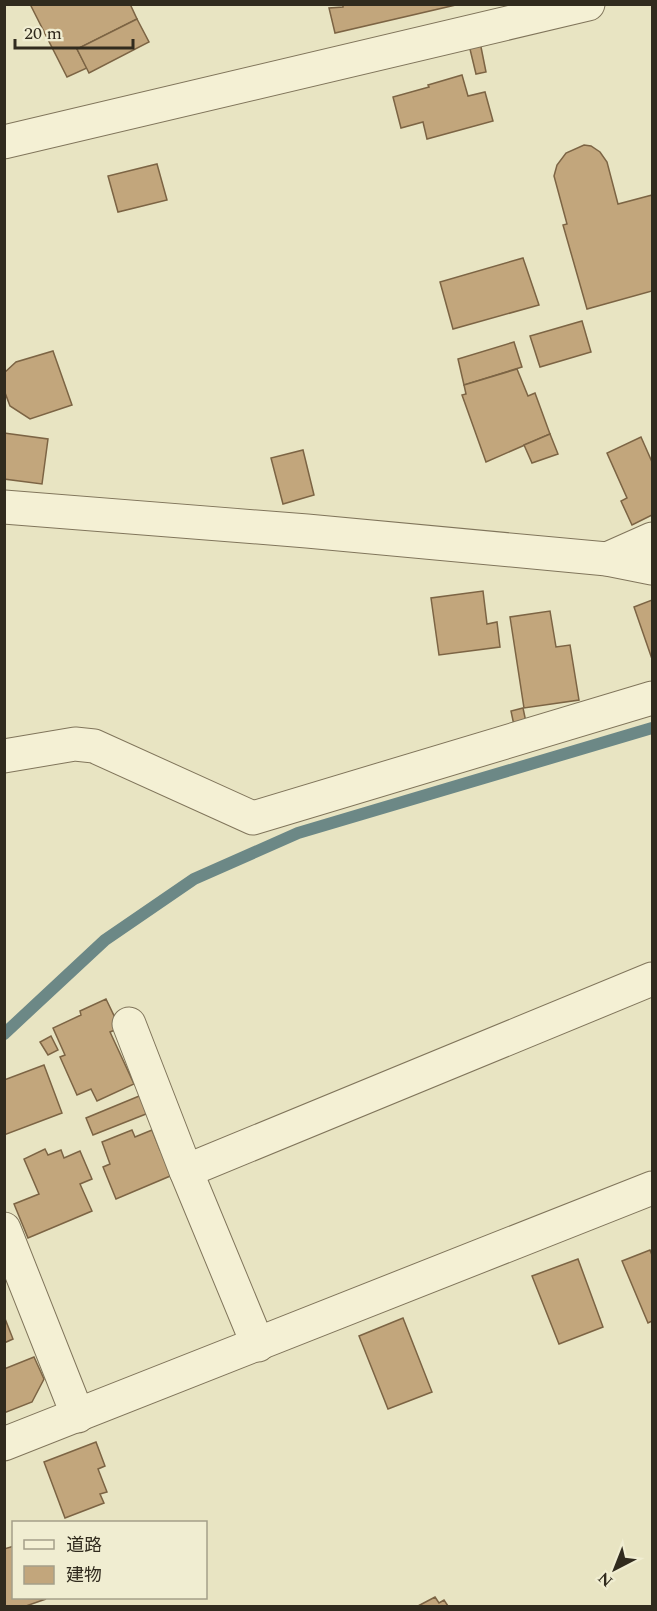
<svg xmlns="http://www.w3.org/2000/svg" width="657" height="1611" font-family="Spectral,'Noto Sans JP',serif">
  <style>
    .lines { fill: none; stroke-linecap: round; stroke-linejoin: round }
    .stream { stroke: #6c8886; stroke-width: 12 }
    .building { fill: #c2a67c; stroke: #7c6444; stroke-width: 1.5 }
    .minor-casing { stroke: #80755b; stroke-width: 35 }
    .minor { stroke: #f4f0d4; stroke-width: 33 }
  </style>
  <rect width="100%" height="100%" fill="#e8e4c2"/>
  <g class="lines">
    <path class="stream" d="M4,1034L105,940L194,879L298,833L652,728"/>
  </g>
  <g class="building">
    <path d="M30,4H130L137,19L77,49L87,68L67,77Z"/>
    <path d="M343,4H460L335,33L329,8L343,7Z"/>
    <path d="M137,19L149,42L89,73L77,49Z"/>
    <path d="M480,42L486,72L476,74L469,45Z"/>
    <path d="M462,75L468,96L485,92L493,121L427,139L423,122L401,128L393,97L429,87L428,85Z"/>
    <path d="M584,145L591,146L600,152L607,162L618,204L652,195V291L587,309L563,225L567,224L554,176L557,165L566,153Z"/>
    <path d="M157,164L167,200L118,212L108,176Z"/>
    <path d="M523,258L539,305L453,329L440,282Z"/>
    <path d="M582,321L591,352L540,367L530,336Z"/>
    <path d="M514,342L522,367L464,385L458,359Z"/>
    <path d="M53,351L72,405L30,419L10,406L4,390V373L16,362Z"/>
    <path d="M517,369L528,396L535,393L550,434L486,462L462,395L466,394L464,385Z"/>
    <path d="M4,433L48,439L42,484L4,479Z"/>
    <path d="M550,434L558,454L532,463L524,445Z"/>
    <path d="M641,437L652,462V515L632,525L621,501L627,498L607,453Z"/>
    <path d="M303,450L314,495L283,504L271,458Z"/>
    <path d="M483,591L487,624L497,622L500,647L439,655L431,598Z"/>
    <path d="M652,600V659L634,607Z"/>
    <path d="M550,611L556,647L570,645L579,700L524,708L510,617Z"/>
    <path d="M523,708L527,727L515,730L511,711Z"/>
    <path d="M106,999L120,1028L110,1032L134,1084L97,1101L91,1089L77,1095L60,1057L65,1055L53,1028L81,1015L80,1011Z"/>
    <path d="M51,1036L58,1050L48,1055L40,1042Z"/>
    <path d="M44,1065L62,1113L4,1135V1080Z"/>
    <path d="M144,1094L151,1112L93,1135L86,1118Z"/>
    <path d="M132,1130L135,1137L152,1130L160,1150L165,1148L175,1174L116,1199L103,1167L110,1164L102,1142Z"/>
    <path d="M45,1149L48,1155L61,1150L64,1158L80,1151L92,1179L80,1184L92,1211L28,1238L14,1204L39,1194L24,1159Z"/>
    <path d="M650,1250L652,1255V1321L648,1323L622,1261Z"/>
    <path d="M578,1259L603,1327L559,1344L532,1276Z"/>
    <path d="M4,1316L13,1339L4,1343Z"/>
    <path d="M403,1318L432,1392L388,1409L359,1336Z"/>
    <path d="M34,1357L44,1379L32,1402L4,1413V1369Z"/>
    <path d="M96,1442L105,1466L98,1469L107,1492L100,1494L104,1503L65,1518L44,1462Z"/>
    <path d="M14,1546V1598L46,1599L26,1606H4V1549Z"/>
    <path d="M435,1597L439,1603L444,1600L448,1606H418Z"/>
  </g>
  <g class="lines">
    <defs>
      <g id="minor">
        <path d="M4,142L588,4"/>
        <path d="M4,507L307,531L607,559L652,568"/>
        <path d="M607,559L652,539"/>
        <path d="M4,756L75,744L94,746L253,818L652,698"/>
        <path d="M129,1024L186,1171L258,1345"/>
        <path d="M186,1171L652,979"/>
        <path d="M4,1229L78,1416"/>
        <path d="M4,1444L652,1188"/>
      </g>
    </defs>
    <use href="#minor" class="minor-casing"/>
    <use href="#minor" class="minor"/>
  </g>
  <rect width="657" height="1611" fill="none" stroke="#312b1e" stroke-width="12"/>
  <rect x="12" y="1521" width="195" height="78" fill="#f0edd1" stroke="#a49f89" stroke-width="1.5"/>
  <rect x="24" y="1540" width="30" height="9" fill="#f4f0d4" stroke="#a49f89" stroke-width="1.5"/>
  <text x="66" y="1551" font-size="18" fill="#312b1e">道路</text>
  <rect x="24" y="1566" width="30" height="18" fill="#c2a67c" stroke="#a49f89" stroke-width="1.5"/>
  <text x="66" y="1581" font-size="18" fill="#312b1e">建物</text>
  <g transform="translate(615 1569) rotate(222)" stroke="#f0edd1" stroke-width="4.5" paint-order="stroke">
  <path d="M0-4.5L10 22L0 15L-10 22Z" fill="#312b1e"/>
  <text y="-9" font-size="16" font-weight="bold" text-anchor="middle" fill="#312b1e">N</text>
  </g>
  <path d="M15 39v9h118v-9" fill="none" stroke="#312b1e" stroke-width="3"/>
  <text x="24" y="39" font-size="18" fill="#312b1e" stroke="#f0edd1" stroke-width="4.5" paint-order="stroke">20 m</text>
</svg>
